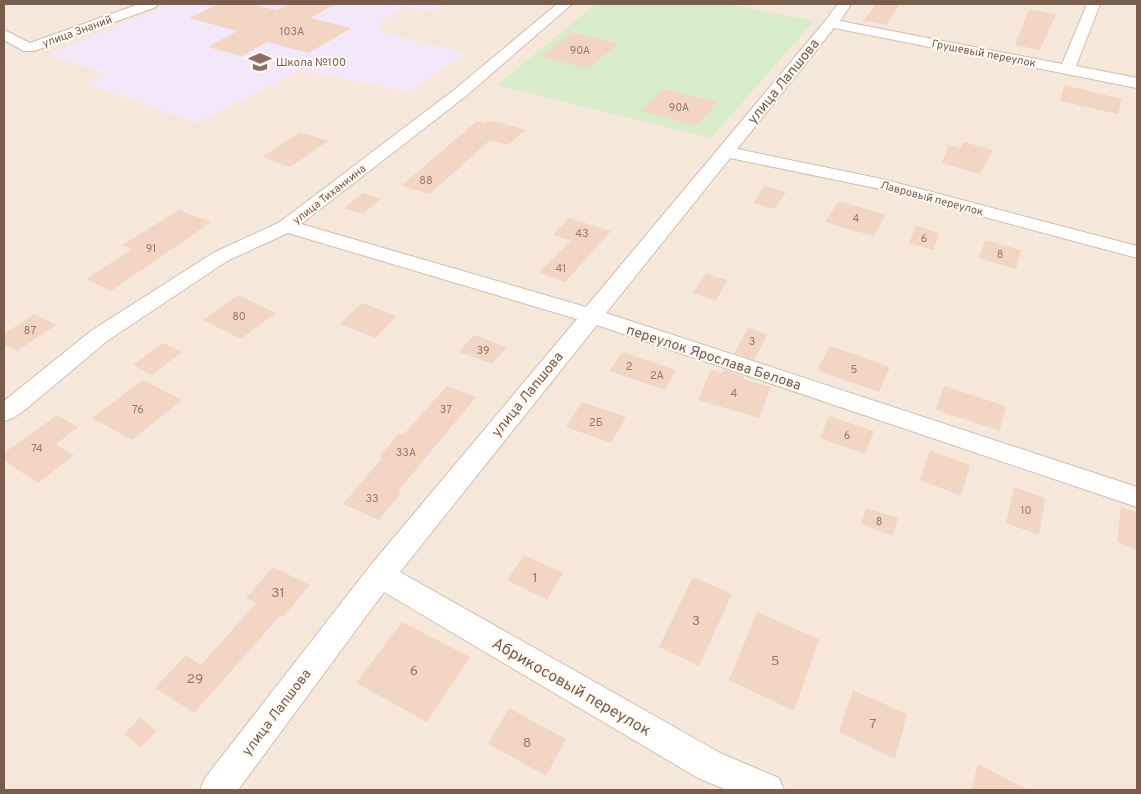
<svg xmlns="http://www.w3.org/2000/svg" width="1141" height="794" font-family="Overpass,sans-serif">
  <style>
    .residential { fill: #f5e8da }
    .education { fill: #f3e8fa }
    .green { fill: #d8ecc9 }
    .building { fill: #f3d5c3 }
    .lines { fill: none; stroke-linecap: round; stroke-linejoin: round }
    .street-casing { stroke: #d1beb0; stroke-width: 2 }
    .street { fill: #fff; fill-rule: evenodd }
    .labels { text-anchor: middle; stroke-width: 4; stroke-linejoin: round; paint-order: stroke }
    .far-street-label { font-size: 11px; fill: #7a5c4d; stroke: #fffaf3 }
    .number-label { font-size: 11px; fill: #987a6a }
    .far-education-label { font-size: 11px; fill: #785e54; stroke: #fffaf3; text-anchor: start }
    .street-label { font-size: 14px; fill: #7a5c4d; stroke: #fffaf3 }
    .near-number-label { font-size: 14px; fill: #987a6a }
    .near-street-label { font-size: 16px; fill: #7a5c4d; stroke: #fffaf3 }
  </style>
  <rect width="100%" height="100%" fill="#fdf6ec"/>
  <rect class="residential" x="4" y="4" width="1133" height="786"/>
  <path class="education" d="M171,4H445L433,12L406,6L382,21L380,32L465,53L407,92L299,70L197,123L88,84L106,74L47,55Z"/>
  <path class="green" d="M596,4H728L814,21L711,138L497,85Z"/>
  <g class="building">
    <path d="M219,4H249L276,10L289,4H335L310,18L351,28L309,53L267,42L242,56L208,47L237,31L189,18Z"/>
    <path d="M876,4H900L886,25L863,21Z"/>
    <path d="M1029,9L1056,14L1040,50L1015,45Z"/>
    <path d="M573,32L618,44L587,69L541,56Z"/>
    <path d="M1064,85L1122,99L1118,114L1060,101Z"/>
    <path d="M664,89L717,102L696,126L641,111Z"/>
    <path d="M477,121L485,124L488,121L498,122L526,130L508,145L490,140L430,194L401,186Z"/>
    <path d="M300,132L328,141L290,167L262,157Z"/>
    <path d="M964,142L993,150L980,174L942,163L949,145L960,148Z"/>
    <path d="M764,186L786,192L775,209L753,203Z"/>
    <path d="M363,193L381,199L363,214L344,208Z"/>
    <path d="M839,201L886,215L873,236L825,222Z"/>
    <path d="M179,210L211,222L111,291L86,279L132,249L122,245Z"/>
    <path d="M569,218L611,231L565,282L539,272L571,241L553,235Z"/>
    <path d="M916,226L939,233L933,250L909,243Z"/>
    <path d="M985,240L1021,250L1016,269L979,258Z"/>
    <path d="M706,274L727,280L716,301L693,293Z"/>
    <path d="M238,295L276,313L241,339L203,320Z"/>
    <path d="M362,303L397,316L375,338L340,324Z"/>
    <path d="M34,314L56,325L17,351L4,345V334Z"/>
    <path d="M748,328L768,334L754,360L734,353Z"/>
    <path d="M474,335L507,347L492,364L459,352Z"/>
    <path d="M163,343L182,352L152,375L133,365Z"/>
    <path d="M830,346L890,367L879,392L817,370Z"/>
    <path d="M622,352L676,370L665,390L609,371Z"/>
    <path d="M711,370L722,373L724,370L745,377L743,379L771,387L759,418L698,400Z"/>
    <path d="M143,380L182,400L132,440L92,418Z"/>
    <path d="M447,386L476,397L398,491L401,493L379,520L343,504L382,458L379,457L399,433L403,435Z"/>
    <path d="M944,386L1006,406L1000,431L936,410Z"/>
    <path d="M582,402L626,417L611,443L566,427Z"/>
    <path d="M57,415L78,427L56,444L74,455L38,483L4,461V453Z"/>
    <path d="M829,416L874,431L865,454L820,438Z"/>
    <path d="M930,450L970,465L961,496L920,480Z"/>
    <path d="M1014,487L1045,498L1039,535L1006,523Z"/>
    <path d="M1121,507L1137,513V550L1117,542Z"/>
    <path d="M866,508L898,518L893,536L861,524Z"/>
    <path d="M524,555L563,573L547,600L507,580Z"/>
    <path d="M273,567L310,585L283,617L280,616L194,713L155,688L186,655L201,665L256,603L246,598Z"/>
    <path d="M693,577L732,594L699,666L659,647Z"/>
    <path d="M757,612L819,639L794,711L729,680Z"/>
    <path d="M402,622L470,657L427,722L356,683Z"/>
    <path d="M853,690L907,714L895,759L839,732Z"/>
    <path d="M509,708L566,739L546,776L488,744Z"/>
    <path d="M140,718L157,731L141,747L124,734Z"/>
    <path d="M978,764L1028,790H971Z"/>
  </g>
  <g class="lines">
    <defs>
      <g id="street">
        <path d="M139,4H158L156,7L34,51H24L4,40V30L30,43Z"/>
        <path d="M557,4H572L466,96L301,224L586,307L826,20L838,4H851L840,21L1062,64L1087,4H1100L1076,66L1137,78V88L834,28L737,149L882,179L1137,246V258L880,189L730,158L606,313L1137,487V507L597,325L400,572L722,754L779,778L784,790H727L698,778L384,592L238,790H200L205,778L370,566L577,319L288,233L227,261L107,341L26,409L13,418L4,421V401L91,331L213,253L280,222L454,90Z"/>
      </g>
    </defs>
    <use href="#street" class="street-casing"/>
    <use href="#street" class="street"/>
  </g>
  <defs>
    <symbol id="school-bare" viewBox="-9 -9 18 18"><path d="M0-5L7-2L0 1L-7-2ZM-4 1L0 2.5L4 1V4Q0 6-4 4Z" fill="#8d6e63" stroke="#fffaf3" stroke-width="2.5" paint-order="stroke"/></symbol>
  </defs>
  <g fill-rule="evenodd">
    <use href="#school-bare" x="244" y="46" width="32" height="32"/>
  </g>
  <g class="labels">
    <g class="far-street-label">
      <text transform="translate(77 31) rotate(-20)" y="4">улица Знаний</text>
      <text transform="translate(984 53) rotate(11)" y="4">Грушевый переулок</text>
      <text transform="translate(329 194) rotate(-38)" y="4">улица Тиханкина</text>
      <text transform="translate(932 198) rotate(15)" y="4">Лавровый переулок</text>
    </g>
    <g class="number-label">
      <text x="292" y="35">103А</text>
      <text x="580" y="54">90А</text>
      <text x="679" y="111">90А</text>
      <text x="426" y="184">88</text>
      <text x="856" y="222">4</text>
      <text x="582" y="237">43</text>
      <text x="924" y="242">6</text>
      <text x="151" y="252">91</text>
      <text x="1000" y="258">8</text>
      <text x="561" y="272">41</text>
      <text x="239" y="320">80</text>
      <text x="30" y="334">87</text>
      <text x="752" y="345">3</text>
      <text x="483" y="354">39</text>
      <text x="629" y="370">2</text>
      <text x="854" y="373">5</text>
      <text x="657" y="379">2А</text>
      <text x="734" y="397">4</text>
      <text x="138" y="413">76</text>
      <text x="446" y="413">37</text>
      <text x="596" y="426">2Б</text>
      <text x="847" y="439">6</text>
      <text x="37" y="452">74</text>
      <text x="406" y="456">33А</text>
      <text x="372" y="502">33</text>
      <text x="1026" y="514">10</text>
      <text x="879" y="525">8</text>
    </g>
    <g class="far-education-label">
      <text x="276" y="66">Школа №100</text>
    </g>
    <g class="street-label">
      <text transform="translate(783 81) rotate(-51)" y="5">улица Лапшова</text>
      <text transform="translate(714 357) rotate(18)" y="5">переулок Ярослава Белова</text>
      <text transform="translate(527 394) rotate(-51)" y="5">улица Лапшова</text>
      <text transform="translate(276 712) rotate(-53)" y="5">улица Лапшова</text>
    </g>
    <g class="near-number-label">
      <text x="535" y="582">1</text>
      <text x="278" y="597">31</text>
      <text x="696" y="625">3</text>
      <text x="775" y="665">5</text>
      <text x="414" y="675">6</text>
      <text x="195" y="683">29</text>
      <text x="873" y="728">7</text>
      <text x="527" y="747">8</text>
    </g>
    <g class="near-street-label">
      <text transform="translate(572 686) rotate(30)" y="6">Абрикосовый переулок</text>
    </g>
  </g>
  <rect width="1141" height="794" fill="none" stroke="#7a5c4d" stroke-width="10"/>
</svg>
